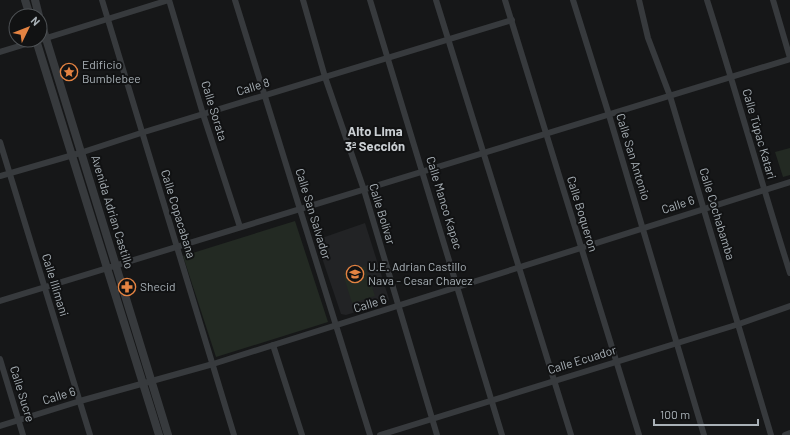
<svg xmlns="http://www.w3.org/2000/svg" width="790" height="435" font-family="Barlow,sans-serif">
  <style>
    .built { fill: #222325 }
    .green { fill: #232a23 }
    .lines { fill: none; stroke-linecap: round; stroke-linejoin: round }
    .minor { stroke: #373a3d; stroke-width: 6 }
    .tertiary { stroke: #373a3d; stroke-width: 8 }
    .labels { text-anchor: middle; stroke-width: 4; stroke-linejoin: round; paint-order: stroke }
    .poi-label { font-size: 12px; fill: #a9b1b7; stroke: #111213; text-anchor: start }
    .street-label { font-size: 12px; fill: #a9b1b7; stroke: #111213 }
    .neighbourhood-label { font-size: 13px; font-weight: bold; fill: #cacfd3; stroke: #111213 }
  </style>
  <rect width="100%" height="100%" fill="#161718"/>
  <path class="built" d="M365,223L389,299L388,302L346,315L341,314L316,240Z"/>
  <g class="green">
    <path d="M790,148V175L783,177L775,152Z"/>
    <path d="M295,221L328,322L216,357L183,256Z"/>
    <path d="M365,266L375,296L352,303L343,274Z"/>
  </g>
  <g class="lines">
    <g class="minor">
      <path d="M102,0L234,435"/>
      <path d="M169,0L203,114L240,227"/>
      <path d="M235,0L370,435"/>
      <path d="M303,0L325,77L364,190L437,435"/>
      <path d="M370,0L502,435"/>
      <path d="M436,0L571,435"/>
      <path d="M505,0L639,435"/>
      <path d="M573,0L609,115L704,435"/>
      <path d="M639,0L648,38L670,96L771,435"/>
      <path d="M707,0C736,91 761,182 790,273"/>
      <path d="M773,0L790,58"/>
      <path d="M40,40L169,0"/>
      <path d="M0,52L39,40"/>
      <path d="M0,142L90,435"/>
      <path d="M0,176L80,153L141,133L512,20"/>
      <path d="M0,301L790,59"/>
      <path d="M273,345L302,435"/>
      <path d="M0,359L23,435"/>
      <path d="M0,426L80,401L213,364L790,182"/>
      <path d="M380,435L739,324L790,306"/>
      <path d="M785,435L790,433"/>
    </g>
    <g class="tertiary">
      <path d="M25,0L30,16"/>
      <path d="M35,0L39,16"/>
      <path d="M40,19L168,435"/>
      <path d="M36,40L159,435"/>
    </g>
  </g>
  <defs>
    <symbol id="sight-ring" viewBox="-11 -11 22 22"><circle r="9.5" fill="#111213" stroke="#e48342" stroke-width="1.5"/><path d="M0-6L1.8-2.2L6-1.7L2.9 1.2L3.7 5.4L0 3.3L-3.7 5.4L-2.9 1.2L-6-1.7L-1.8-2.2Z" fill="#e48342"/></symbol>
    <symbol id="school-ring" viewBox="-11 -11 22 22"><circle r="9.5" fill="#111213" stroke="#e48342" stroke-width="1.5"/><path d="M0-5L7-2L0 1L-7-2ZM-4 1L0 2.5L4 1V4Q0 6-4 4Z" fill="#e48342"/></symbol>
    <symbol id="pharmacy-ring" viewBox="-11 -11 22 22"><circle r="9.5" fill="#111213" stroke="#e48342" stroke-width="1.5"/><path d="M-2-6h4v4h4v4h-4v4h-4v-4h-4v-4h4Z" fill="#e48342"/></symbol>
  </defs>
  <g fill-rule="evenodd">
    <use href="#sight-ring" x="59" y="62" width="20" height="20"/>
    <use href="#school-ring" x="345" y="264" width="20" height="20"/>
    <use href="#pharmacy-ring" x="117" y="277" width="20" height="20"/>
  </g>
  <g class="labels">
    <g class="poi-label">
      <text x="82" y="69">Edificio<tspan x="82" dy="14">Bumblebee</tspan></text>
      <text x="368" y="271">U.E. Adrian Castillo<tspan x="368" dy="14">Nava - Cesar Chavez</tspan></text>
      <text x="140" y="291">Shecid</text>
    </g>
    <g class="street-label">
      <text transform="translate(253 87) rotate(-17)" y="4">Calle 8</text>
      <text transform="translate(214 111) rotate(73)" y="4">Calle Sorata</text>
      <text transform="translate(759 134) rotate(74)" y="4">Calle Túpac Katari</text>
      <text transform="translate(633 157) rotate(73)" y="4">Calle San Antonio</text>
      <text transform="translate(444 203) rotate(73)" y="4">Calle Manco Kapac</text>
      <text transform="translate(678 205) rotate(-18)" y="4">Calle 6</text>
      <text transform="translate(112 212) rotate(73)" y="4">Avenida Adrian Castillo</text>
      <text transform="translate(178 214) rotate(73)" y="4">Calle Copacabana</text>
      <text transform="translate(313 214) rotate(73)" y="4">Calle San Salvador</text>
      <text transform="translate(382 214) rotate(73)" y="4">Calle Bolívar</text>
      <text transform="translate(582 214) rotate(73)" y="4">Calle Boqueron</text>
      <text transform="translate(717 214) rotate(73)" y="4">Calle Cochabamba</text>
      <text transform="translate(55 285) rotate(73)" y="4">Calle Illimani</text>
      <text transform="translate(370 304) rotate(-17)" y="4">Calle 6</text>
      <text transform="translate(582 360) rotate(-17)" y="4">Calle Ecuador</text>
      <text transform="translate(22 394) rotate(73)" y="4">Calle Sucre</text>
      <text transform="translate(59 396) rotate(-17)" y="4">Calle 6</text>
    </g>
    <g class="neighbourhood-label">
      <text x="375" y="136">Alto Lima<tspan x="375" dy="15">3ª Sección</tspan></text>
    </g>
  </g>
  <g transform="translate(28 28) rotate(47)"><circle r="19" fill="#111213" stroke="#4e5255"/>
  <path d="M0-3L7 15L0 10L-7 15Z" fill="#e48342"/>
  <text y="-6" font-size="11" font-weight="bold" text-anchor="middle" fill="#a9b1b7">N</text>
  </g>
  <path d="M654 419v6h104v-6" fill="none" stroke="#a9b1b7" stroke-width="2"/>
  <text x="660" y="419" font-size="12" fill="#a9b1b7" stroke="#111213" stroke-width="3" paint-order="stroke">100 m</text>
</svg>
